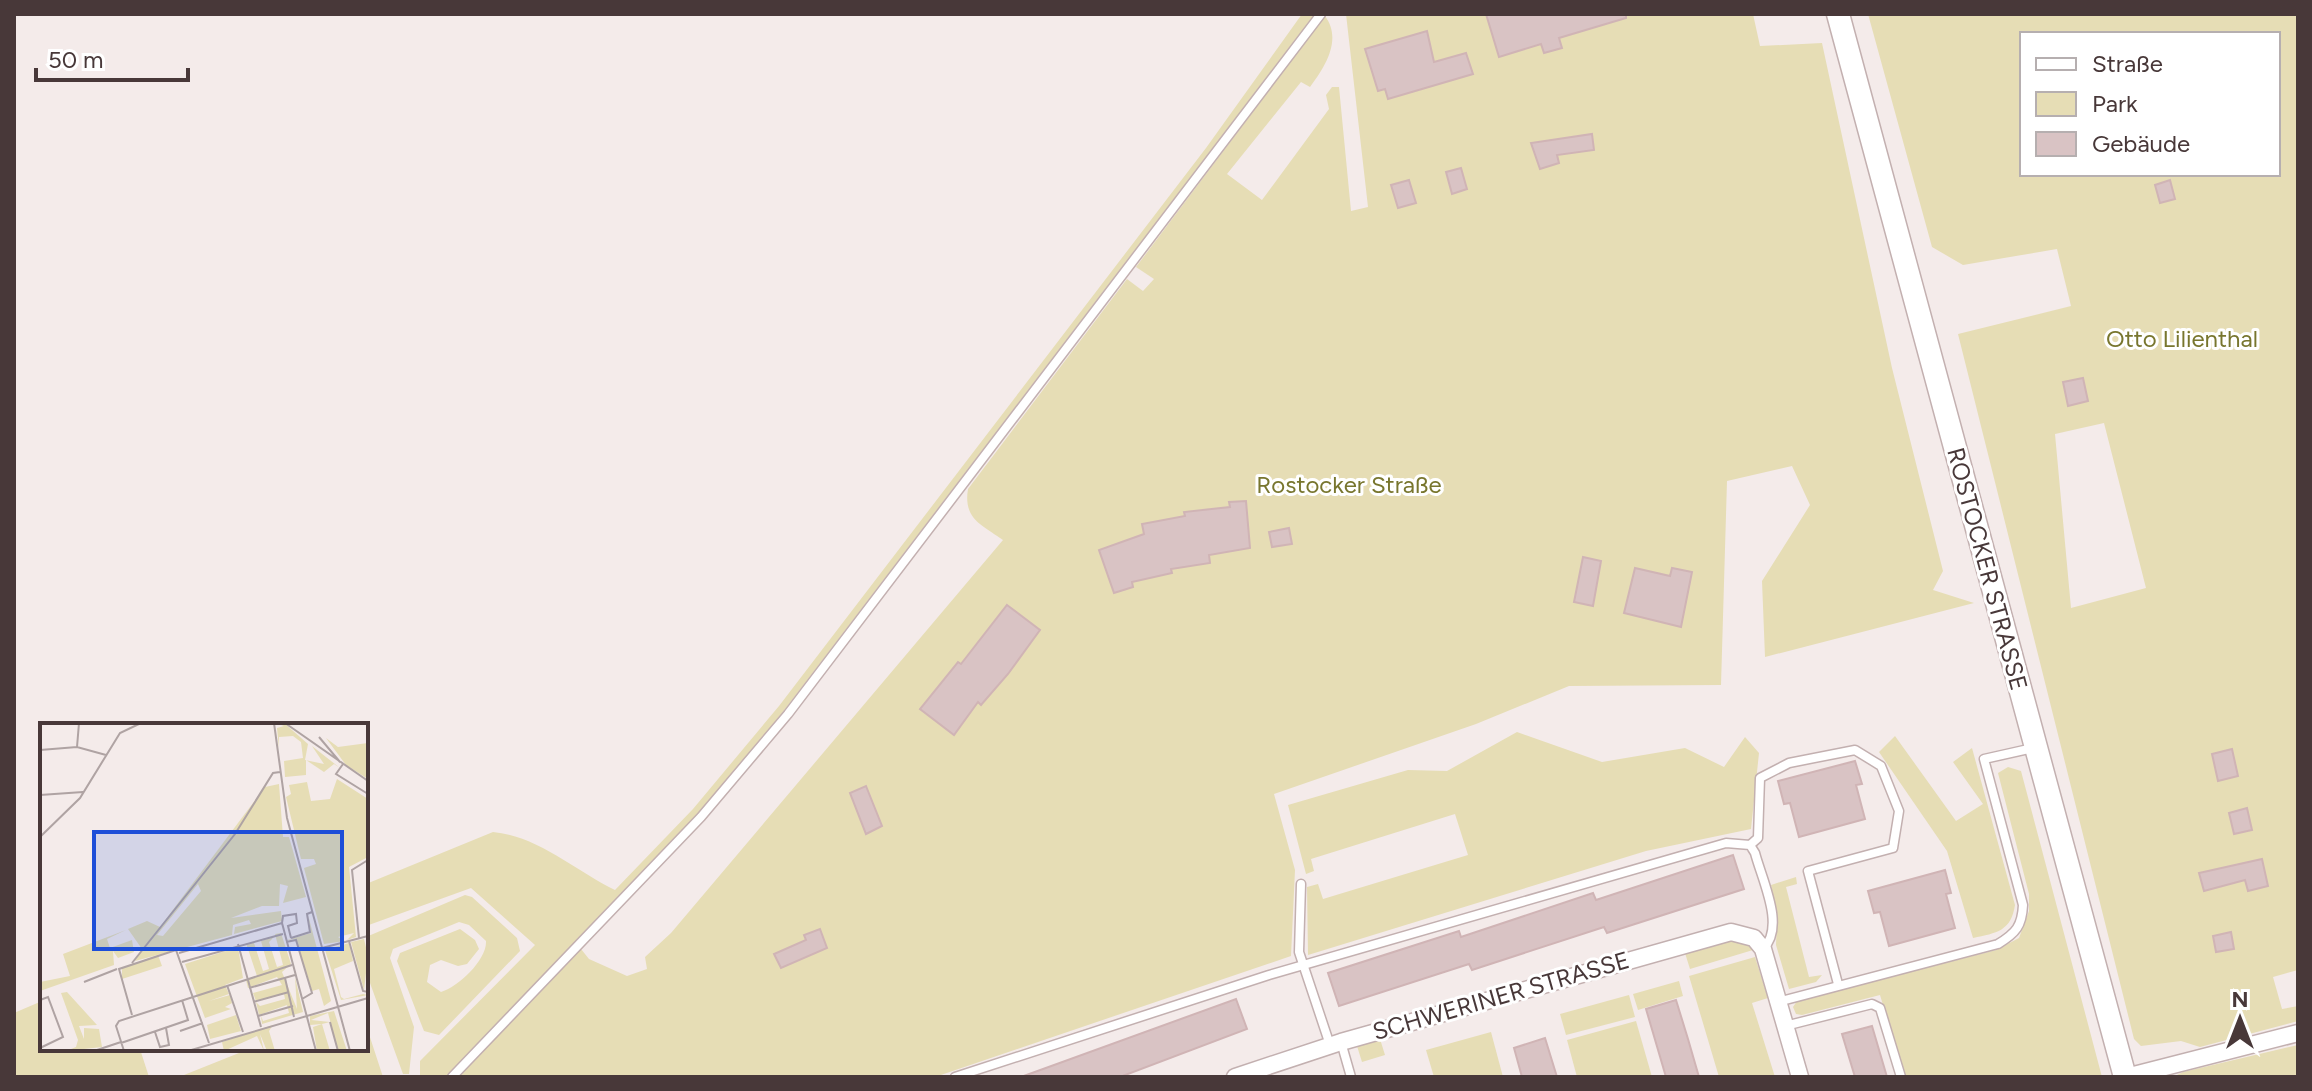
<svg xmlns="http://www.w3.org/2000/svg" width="2312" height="1091" font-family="Figtree,sans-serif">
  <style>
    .green { fill: #e6ddb5; fill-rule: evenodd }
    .building { fill: #d9c3c4; stroke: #d0b4b5; stroke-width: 2 }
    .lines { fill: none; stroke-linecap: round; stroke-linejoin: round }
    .service-casing { stroke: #c3b0b0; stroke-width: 11 }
    .minor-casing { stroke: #c3b0b0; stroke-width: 19 }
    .tertiary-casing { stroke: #c3b0b0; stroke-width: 25 }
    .service { stroke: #fff; stroke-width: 8 }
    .minor { stroke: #fff; stroke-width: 16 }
    .tertiary { stroke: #fff; stroke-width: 22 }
    .labels { text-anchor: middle; stroke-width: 6; stroke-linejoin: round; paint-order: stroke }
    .park-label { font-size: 24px; fill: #78762e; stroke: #fff }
    .street-label { font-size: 24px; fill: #483839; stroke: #fff }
    .inset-road { fill: none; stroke: #afa3a3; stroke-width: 2 }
    .view { fill: #1d4ed8; fill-opacity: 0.15; stroke: #1d4ed8; stroke-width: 4 }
    .inset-edge { fill: none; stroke: #483839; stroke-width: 4 }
  </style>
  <rect width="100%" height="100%" fill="#f4ebea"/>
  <g class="green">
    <path d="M1302,14H1315L783,712L697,815L446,1077H420V1061L535,945L471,888L366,926V884L493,832C538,836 576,871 615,890L693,809L779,706L1206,148Z"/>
    <path d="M1346,14H1753L1760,46L1822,43L1892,368L1943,571L1933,590L1974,603L1765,657L1762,581L1810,505L1792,466L1727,481L1721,685L1569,686L1476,724L1274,794L1295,870L1291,956L935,1077H458L581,949L589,959L627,976L647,969L645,957L671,933L1003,540C982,525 963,519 968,489L1127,279L1143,291L1154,279L1136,267L1325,16C1343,40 1324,68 1310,87L1301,82L1227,174L1262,200L1329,109L1326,95L1332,87H1339L1351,211L1368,207Z"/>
    <path d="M1868,14H2298V970L2273,977L2282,1009L2298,1006V1021L2200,1047L2181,1041L2141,1046L2134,1039L1958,334L2071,306L2057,249L1963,265L1932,247ZM2022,34H2278V174H2022ZM2104,423L2146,588L2071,608L2055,434Z"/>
    <path d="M1517,732L1602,762L1685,748L1724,767L1745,737L1759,753L1751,829L1646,851L1308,955L1307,887L1318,884L1323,899L1468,855L1455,814L1311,859L1314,871L1306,874L1288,805L1408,770L1447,771Z"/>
    <path d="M1895,736L1956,821L1983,804L1953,762L1972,748L2015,905C2011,931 1997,933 1973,938L1947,851L1879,752Z"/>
    <path d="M2008,767L2021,771L2102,1077H1905L1880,995L1802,1015L1796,1014L1793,1007L1797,1001L1996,950L2019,938L2029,911V894L1998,773Z"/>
    <path d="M1796,877L1797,884L1786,887L1809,977L1822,975L1816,982L1789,989L1776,945L1777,915L1771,885Z"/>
    <path d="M465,895L472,897L517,938L520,951L439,1035L424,1031L420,1021L397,961L400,953L460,929L475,940L479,949L467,964L458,966L441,960L430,965L427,982L441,992C458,987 487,960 486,941L469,925L459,922L393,949L390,958L414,1027L409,1074H403L366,972V937Z"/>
    <path d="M1727,940L1747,944L1753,950L1690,969L1685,953Z"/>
    <path d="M1755,957L1768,998L1752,1003L1775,1077H1719L1689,976Z"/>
    <path d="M1679,981L1683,996L1638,1010L1633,994Z"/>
    <path d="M1629,995L1635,1017L1566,1035L1560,1014Z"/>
    <path d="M42,1001V1049H140L149,1077H14V1013Z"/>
    <path d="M1636,1021L1652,1077H1577L1567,1040Z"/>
    <path d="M366,1025L383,1077H179L249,1049H366Z"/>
    <path d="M1491,1032L1503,1077H1434L1426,1050Z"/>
    <path d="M1380,1039L1385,1055L1362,1062L1357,1046Z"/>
    <path d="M2298,1045V1077H2173L2183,1072Z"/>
  </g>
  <g class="building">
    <path d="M1486,14H1626V18L1559,38L1562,48L1544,53L1541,44L1499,57Z"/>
    <path d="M1427,31L1434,62L1466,53L1473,74L1388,99L1385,89L1378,91L1365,49Z"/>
    <path d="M1592,134L1594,150L1557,155L1559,163L1540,169L1531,143Z"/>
    <path d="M1461,168L1467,189L1452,194L1446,172Z"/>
    <path d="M1409,180L1416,203L1398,208L1391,185Z"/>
    <path d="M2170,180L2175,199L2160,203L2155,185Z"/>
    <path d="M2083,378L2088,401L2068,406L2063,382Z"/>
    <path d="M1246,501L1250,548L1209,555L1210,563L1171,569L1172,573L1132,582L1133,587L1114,593L1099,550L1144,534L1142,524L1185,516L1184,512L1230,507L1229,502Z"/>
    <path d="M1289,528L1292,544L1272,547L1269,532Z"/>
    <path d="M1583,557L1601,561L1593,606L1574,602Z"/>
    <path d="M1635,568L1670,576L1672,568L1692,572L1681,627L1624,613Z"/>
    <path d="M1007,605L1040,630L1008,674L981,705L978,702L954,735L920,709L958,662L961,664Z"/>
    <path d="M2232,749L2238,776L2218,781L2212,754Z"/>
    <path d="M1855,761L1862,784L1856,785L1865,819L1799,837L1790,803L1784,804L1778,781Z"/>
    <path d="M866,786L882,826L866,834L850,793Z"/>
    <path d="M2247,808L2252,830L2234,834L2229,813Z"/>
    <path d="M1733,855L1744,889L1607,933L1604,927L1472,970L1469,964L1339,1006L1328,973L1459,931L1461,937L1593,893L1596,900Z"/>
    <path d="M2262,859L2268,886L2248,891L2245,880L2204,891L2199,873Z"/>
    <path d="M1945,870L1951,893L1946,894L1955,928L1889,946L1880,912L1874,913L1868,891Z"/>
    <path d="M820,929L827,948L781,968L774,954L806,940L804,935Z"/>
    <path d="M2231,932L2234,949L2216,952L2213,936Z"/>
    <path d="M1236,999L1247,1029L1120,1077H1021Z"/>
    <path d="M1676,1000L1688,1039L1699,1077H1666L1646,1009Z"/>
    <path d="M1872,1026L1887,1077H1855L1842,1034Z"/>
    <path d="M1545,1038L1557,1077H1522L1514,1048Z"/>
  </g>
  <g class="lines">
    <defs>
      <g id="service">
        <path d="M1750,845L1758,838L1760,778L1789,763L1855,750L1881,766L1899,811L1893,848L1808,871L1838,984"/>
        <path d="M1301,884L1299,952L1330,1045"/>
        <path d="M1778,1002L1998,944C2016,933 2022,926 2023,905L1984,759L2033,748"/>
        <path d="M1785,1026L1872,1004L1880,1008L1901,1077"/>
        <path d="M1341,1042L1351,1077"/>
        <path d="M452,1077L701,817L788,714L1321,14"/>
        <path d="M955,1077L1269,975L1726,843L1750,845L1755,853C1762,880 1786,927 1763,949"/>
      </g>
      <g id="minor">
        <path d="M1235,1077L1341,1042L1731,932L1754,938L1763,949L1800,1077"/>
        <path d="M2126,1077L2298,1033"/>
      </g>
      <path id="tertiary" d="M1838,14L2125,1077"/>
    </defs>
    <use href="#service" class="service-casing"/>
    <use href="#minor" class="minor-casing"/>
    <use href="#tertiary" class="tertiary-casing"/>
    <use href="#service" class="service"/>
    <use href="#minor" class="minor"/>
    <use href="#tertiary" class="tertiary"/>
  </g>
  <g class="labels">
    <g class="park-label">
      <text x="2182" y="347">Otto Lilienthal</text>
      <text x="1349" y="493">Rostocker Straße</text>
    </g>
    <g class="street-label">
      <text transform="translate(1987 569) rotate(75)" y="8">ROSTOCKER STRASSE</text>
      <text transform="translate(1501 996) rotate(-16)" y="8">SCHWERINER STRASSE</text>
    </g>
  </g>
  <g transform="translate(40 723)">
    <rect width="328" height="328" fill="#f4ebea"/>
    <path d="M236,0H244L268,21L265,37L284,41L272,23L300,45L294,41L284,49L266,37V52L245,54L244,38L263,35L261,19L253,13L239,14V25L237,5L244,3ZM286,15L298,24L328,20V56L306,42ZM297,56L328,76V134L309,144L316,214L307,217L314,210L298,214L305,218L284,221L264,145L276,141L274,136H261L246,74L251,71L249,62L267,59L271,78L290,76ZM239,61L243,114H249L266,174L243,180L248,163L240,161L239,183H222L191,195L241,188L242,198L194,211L195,204L211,201L209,197L193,202L192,212L95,238L102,226L88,206L107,198L120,204L225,64ZM158,161L161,168L123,213L117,212ZM268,192L291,278L284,283L279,266L272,268L256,216L247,217L271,210ZM86,207L67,216L70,225L92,217L94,229L78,235L73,228L74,242L0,268V259L30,253L23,231ZM241,210L251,241L242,249L257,286L255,254L263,289L222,301L221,293L223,298L249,290L247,282L219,292L216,279L220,283L245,276L244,271L216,278L213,270L242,262L237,254L208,265L206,257L217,253L206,220H214L223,248L229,246L221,218L234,214L229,219L237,244L243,242L235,211ZM324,216L328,233L324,267L311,219ZM309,220L313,238L294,246L301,274L304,276L323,271L328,272L301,277L285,227ZM198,224L203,255L185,262L189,271L169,278L190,272L192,280L185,284L191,286L165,295L145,241ZM118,232L122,243L82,256V245ZM27,269L57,302L39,303L44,316V305L59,306L62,324L26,328L36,324L38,317L21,270ZM294,288L307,328H298L288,290L271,297L290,299L282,301L290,328H277L273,304L282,301L270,302V293ZM196,292L201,308L170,316L167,302ZM233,302L229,308L235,328H227L220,311L224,328L217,313L184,328L182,319Z" fill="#e6ddb5" fill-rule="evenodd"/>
    <path class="inset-road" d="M234,0L247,95L310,328M245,0L328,58M279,14L300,39M37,24L39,0M0,27L37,24L66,32M303,41L296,51L328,71M0,72L43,69M0,77L1,113M0,114L40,75L80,10L101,0M242,200L243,193L256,191L257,200L248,203L251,215M251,215L270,209L267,191L272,189M319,215L312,147L328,137M309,218L323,268L328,269M246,219L256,217L272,270L262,276M198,221L221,304M282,225L328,213M139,230L242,200L276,328M142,239L243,211M92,240L195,111L233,50L240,49M245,255L254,294M44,259L77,246M187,262L203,309M209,265L255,252M0,277L8,274L23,314L0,325M213,279L249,269M92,292L79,246L136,227L169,320M218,293L253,283M290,299L298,328M140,308L163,300M115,309L120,324L129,322L126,305M81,320L148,297L142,277M54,328L81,319M84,328L76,303L79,298L252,242M148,328L328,275"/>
    <path class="view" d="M54,109H302V226H54Z"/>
    <rect width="328" height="328" class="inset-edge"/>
  </g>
  <rect width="2312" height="1091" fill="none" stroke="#483839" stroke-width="32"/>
  <rect x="2020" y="32" width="260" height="144" fill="#ffffff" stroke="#b6afb0" stroke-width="2"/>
  <rect x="2036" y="58" width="40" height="12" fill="#ffffff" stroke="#b6afb0" stroke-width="2"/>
  <text x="2092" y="72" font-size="24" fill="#483839">Straße</text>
  <rect x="2036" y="92" width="40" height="24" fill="#e6ddb5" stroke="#b6afb0" stroke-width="2"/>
  <text x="2092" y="112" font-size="24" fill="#483839">Park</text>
  <rect x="2036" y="132" width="40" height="24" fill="#d9c3c4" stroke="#b6afb0" stroke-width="2"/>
  <text x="2092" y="152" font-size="24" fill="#483839">Gebäude</text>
  <g transform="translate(2240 1019)" stroke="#ffffff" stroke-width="6" paint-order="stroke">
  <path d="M0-6L14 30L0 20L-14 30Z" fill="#483839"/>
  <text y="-12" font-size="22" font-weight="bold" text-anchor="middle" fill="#483839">N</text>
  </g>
  <path d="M36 68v12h152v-12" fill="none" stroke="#483839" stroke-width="4"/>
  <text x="48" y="68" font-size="24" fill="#483839" stroke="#ffffff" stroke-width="6" paint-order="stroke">50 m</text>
</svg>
